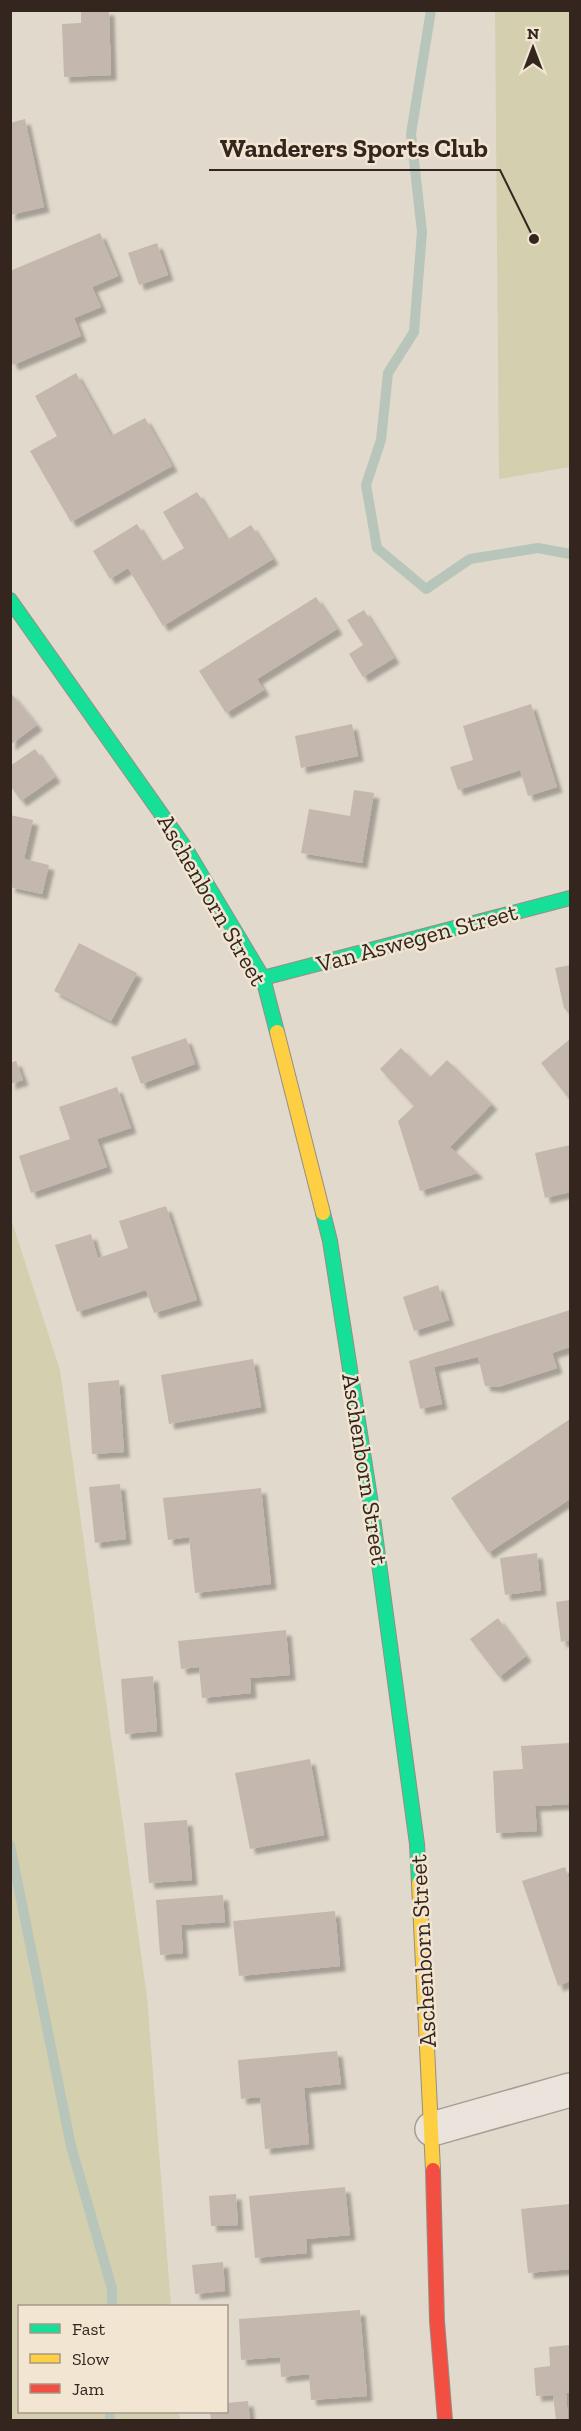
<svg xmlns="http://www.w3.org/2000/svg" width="581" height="2431" font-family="'Zilla Slab',serif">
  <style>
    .green { fill: #d3cfaf }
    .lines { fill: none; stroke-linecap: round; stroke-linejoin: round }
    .stream { stroke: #b7c5ba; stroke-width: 10 }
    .building { fill: #c4b7ad; filter: url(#shadow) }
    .street-casing { stroke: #a69e95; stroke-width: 36 }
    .fast-casing { stroke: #968e85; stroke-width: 16 }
    .slow-casing { stroke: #968e85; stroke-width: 16 }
    .jam-casing { stroke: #968e85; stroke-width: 16 }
    .street { stroke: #eae4dc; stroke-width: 33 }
    .fast { stroke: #16e098; stroke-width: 14 }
    .slow { stroke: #ffcf43; stroke-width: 14 }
    .jam { stroke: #f24e42; stroke-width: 14 }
    .labels { text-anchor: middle; stroke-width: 5; stroke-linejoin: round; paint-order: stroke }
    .street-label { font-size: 24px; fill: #34261e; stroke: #f2e5d2 }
    .leader { fill: none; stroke: #34261e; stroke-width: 2 }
    .callout-dot { fill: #34261e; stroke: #f2e5d2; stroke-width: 2 }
    .callout-label { font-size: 26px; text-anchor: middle; font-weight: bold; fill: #34261e; stroke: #f2e5d2; stroke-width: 5; stroke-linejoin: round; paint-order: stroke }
  </style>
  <defs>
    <filter id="shadow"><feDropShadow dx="5.5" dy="5.5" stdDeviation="1.5" flood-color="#0004"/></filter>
  </defs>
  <rect width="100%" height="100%" fill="#e1d9cc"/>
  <g class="green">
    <path d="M495,11H570V467L499,479Z"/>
    <path d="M10,1216L60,1370L147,1997L171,2306H20V2412H179L180,2420H11Z"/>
  </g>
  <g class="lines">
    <g class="stream">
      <path d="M431,10L411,134L422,232L414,332L388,373L381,440L366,485L377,548L426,589L470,559L538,548L570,554"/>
      <path d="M10,1845L71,2146L112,2289V2306"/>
      <path d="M110,2420V2412"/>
    </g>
  </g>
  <g class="building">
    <path d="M81,10H109L111,75L64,77L62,24L81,23Z"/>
    <path d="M25,119L44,207L10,215V123Z"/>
    <path d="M100,233L118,276L92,287L101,307L74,318L81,336L13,365L10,359V271Z"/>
    <path d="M157,243L168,275L139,285L128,253Z"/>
    <path d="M76,373L111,436L145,418L172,466L71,522L30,451L57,436L35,396Z"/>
    <path d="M197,492L227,540L251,525L273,559L163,626L128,568L110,579L93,551L137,524L161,562L184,548L163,512Z"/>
    <path d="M316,597L337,629L257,679L264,690L226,713L199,671Z"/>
    <path d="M364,610L394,658L363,677L349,654L363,645L347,620Z"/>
    <path d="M10,692L37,725L10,745Z"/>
    <path d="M531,704L557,787L528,796L520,770L458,790L450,767L473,760L463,726Z"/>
    <path d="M352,724L358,756L301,768L295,736Z"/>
    <path d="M35,749L55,777L21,801L10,785V766Z"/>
    <path d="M354,790L374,793L362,863L301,853L309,809L350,816Z"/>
    <path d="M10,815L33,820L24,859L49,865L42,894L10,887Z"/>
    <path d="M79,943L137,973L111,1021L54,991Z"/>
    <path d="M570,965V1015L564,1008L555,968Z"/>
    <path d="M186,1038L195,1064L141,1084L131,1057Z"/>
    <path d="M570,1039V1100L541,1063Z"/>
    <path d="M401,1048L430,1077L447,1060L492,1104L450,1147L478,1173L420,1191L398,1121L414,1106L380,1069Z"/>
    <path d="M16,1061L23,1080L10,1084V1063Z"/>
    <path d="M117,1087L131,1128L97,1139L107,1167L31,1193L19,1156L70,1139L59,1107Z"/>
    <path d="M570,1145V1192L545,1198L535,1153Z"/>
    <path d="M166,1206L197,1300L154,1313L146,1290L77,1312L55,1245L91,1234L98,1258L128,1248L119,1221Z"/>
    <path d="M438,1285L449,1320L414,1331L403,1297Z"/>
    <path d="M570,1310V1347L552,1353L557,1368L498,1387L485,1386L478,1357L434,1367L442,1404L420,1409L409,1361Z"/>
    <path d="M253,1359L261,1407L169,1424L161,1375Z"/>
    <path d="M119,1380L124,1452L92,1454L88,1383Z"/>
    <path d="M570,1419V1499L488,1553L451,1498Z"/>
    <path d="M120,1484L126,1539L95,1543L89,1487Z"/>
    <path d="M261,1488L271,1584L195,1593L189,1537L168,1540L163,1498Z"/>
    <path d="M537,1553L541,1590L505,1595L500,1558Z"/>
    <path d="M570,1600V1640L561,1642L556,1602Z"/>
    <path d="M498,1618L526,1656L499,1677L470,1639Z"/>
    <path d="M286,1630L290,1675L250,1678L251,1693L202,1698L199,1667L181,1669L178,1641Z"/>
    <path d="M153,1676L157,1731L125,1734L121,1679Z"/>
    <path d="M570,1743V1804L535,1806L537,1831L496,1833L493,1771L523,1769L521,1746Z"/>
    <path d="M310,1759L324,1835L250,1849L235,1773Z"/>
    <path d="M187,1820L192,1880L149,1883L144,1823Z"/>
    <path d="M565,1867L570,1883V1981L558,1986L522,1881Z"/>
    <path d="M223,1895L225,1922L181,1925L183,1953L160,1955L156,1900Z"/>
    <path d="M335,1911L340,1966L239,1976L233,1921Z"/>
    <path d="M337,2051L341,2084L304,2088L309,2144L265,2149L260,2097L241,2099L238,2060Z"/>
    <path d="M345,2187L350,2235L306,2239L307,2253L255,2258L249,2196Z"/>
    <path d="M236,2194L238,2225L211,2226L209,2196Z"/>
    <path d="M570,2204V2269L528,2273L521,2209Z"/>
    <path d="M223,2262L225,2291L195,2294L192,2265Z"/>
    <path d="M360,2310L367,2396L311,2400L309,2374L281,2377L280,2357L241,2360L239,2319Z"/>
    <path d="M570,2345V2392L566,2393L568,2420H556L553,2395L536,2396L534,2368L550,2366L549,2347Z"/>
    <path d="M248,2401L250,2420H211L210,2412H226V2403Z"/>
  </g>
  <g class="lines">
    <defs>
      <path id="street" d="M432,2129L570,2090"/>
      <g id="fast">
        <path d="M10,600L184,846L263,978L277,1032"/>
        <path d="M263,978L570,898"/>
        <path d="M323,1213L330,1241L371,1504L417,1844L419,1883"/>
      </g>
      <g id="slow">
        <path d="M277,1032L323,1213"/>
        <path d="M419,1883L433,2170"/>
      </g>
      <path id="jam" d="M433,2170L437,2321L445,2420"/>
    </defs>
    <use href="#street" class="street-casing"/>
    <use href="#fast" class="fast-casing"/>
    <use href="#slow" class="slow-casing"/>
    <use href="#jam" class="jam-casing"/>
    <use href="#street" class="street"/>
    <use href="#fast" class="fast"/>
    <use href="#slow" class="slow"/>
    <use href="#jam" class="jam"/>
  </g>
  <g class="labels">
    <g class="street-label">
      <text transform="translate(212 900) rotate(60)" y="8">Aschenborn Street</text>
      <text transform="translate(417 938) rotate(-15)" y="8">Van Aswegen Street</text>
      <text transform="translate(365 1469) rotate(81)" y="8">Aschenborn Street</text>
      <text transform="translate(423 1951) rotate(-93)" y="8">Aschenborn Street</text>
    </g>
  </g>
  <path class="leader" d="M534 239L500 170H209"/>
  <circle class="callout-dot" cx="534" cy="239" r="6"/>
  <g class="callout-label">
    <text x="354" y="157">Wanderers Sports Club</text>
  </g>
  <rect width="581" height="2431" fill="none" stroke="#34261e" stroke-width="24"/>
  <rect x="18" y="2305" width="210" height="108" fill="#f2e5d2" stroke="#a6998a" stroke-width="1.5"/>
  <rect x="30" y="2324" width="30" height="9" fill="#16e098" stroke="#a6998a" stroke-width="1.5"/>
  <text x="72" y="2335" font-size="18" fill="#34261e">Fast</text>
  <rect x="30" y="2354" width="30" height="9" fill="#ffcf43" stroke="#a6998a" stroke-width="1.5"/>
  <text x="72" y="2365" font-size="18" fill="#34261e">Slow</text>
  <rect x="30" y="2384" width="30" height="9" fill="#f24e42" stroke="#a6998a" stroke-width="1.5"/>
  <text x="72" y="2395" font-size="18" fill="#34261e">Jam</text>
  <g transform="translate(533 48)" stroke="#f2e5d2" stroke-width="4.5" paint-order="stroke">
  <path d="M0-4.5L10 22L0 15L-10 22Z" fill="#34261e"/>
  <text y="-9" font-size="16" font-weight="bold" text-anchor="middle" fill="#34261e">N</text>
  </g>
</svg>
